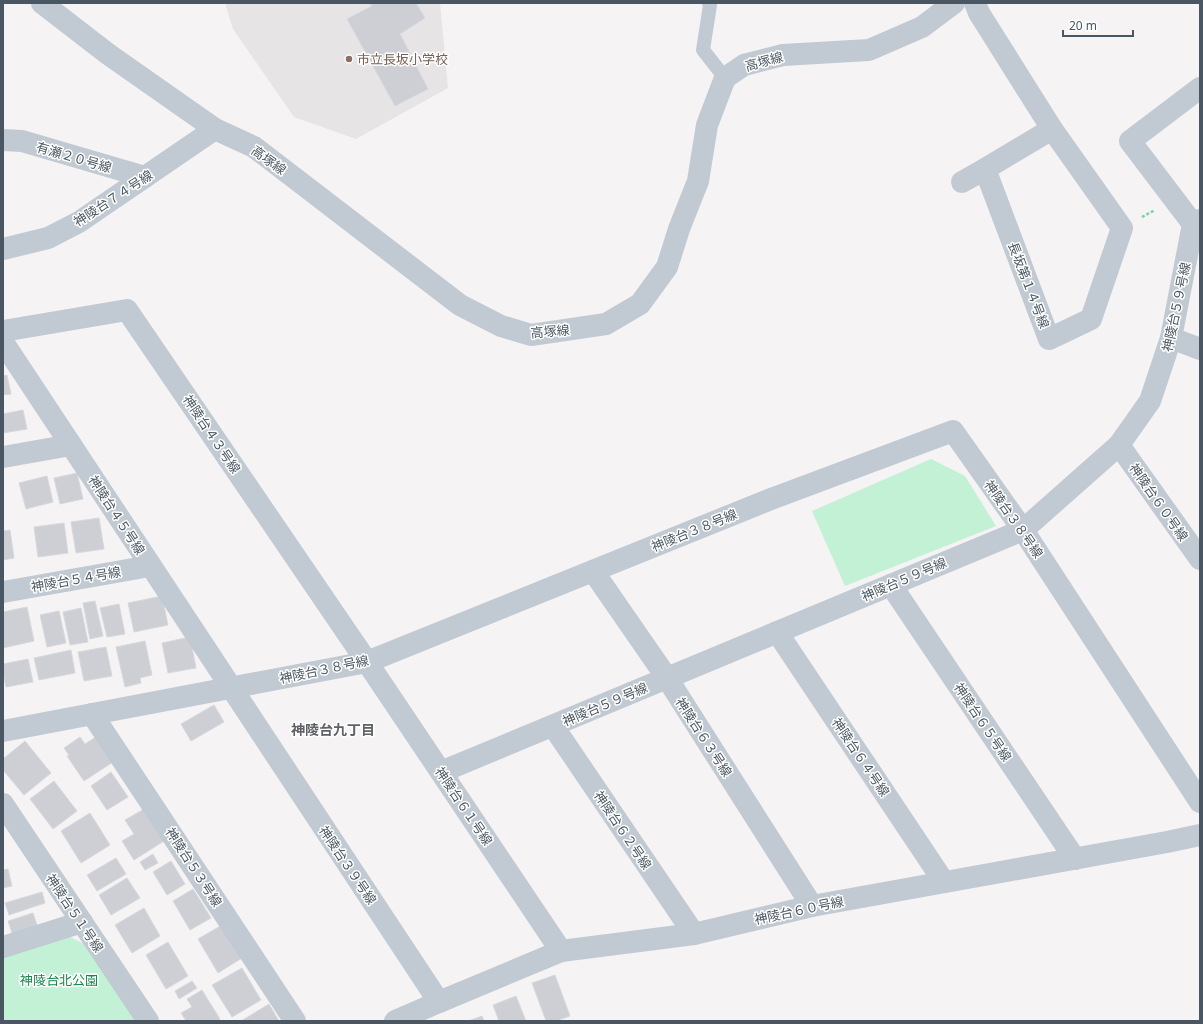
<svg xmlns="http://www.w3.org/2000/svg" width="1203" height="1024" font-family="'Noto Sans','Noto Sans JP',sans-serif">
  <style>
    .education { fill: #e6e4e5 }
    .green { fill: #c3f1d5 }
    .building { fill: #cdcfd5; stroke: #d7d9de }
    .lines { fill: none; stroke-linecap: round; stroke-linejoin: round }
    .path { stroke: #7ad0a6; stroke-width: 2.5; stroke-dasharray: 3 2; stroke-linecap: butt }
    .lane { stroke: #c1cad2; stroke-width: 14 }
    .street { stroke: #c1cad2; stroke-width: 22 }
    .education-dot { fill: #8d6e63; stroke: #fff; stroke-width: 1.5 }
    .labels { text-anchor: middle; stroke-width: 3; stroke-linejoin: round; paint-order: stroke }
    .education-label { font-size: 13px; fill: #785e54; stroke: #fff; text-anchor: start }
    .street-label { font-size: 13px; fill: #4a5661; stroke: #fff }
    .park-label { font-size: 13px; fill: #17864f; stroke: #fff }
    .neighbourhood-label { font-size: 14px; font-weight: bold; fill: #5f6368; stroke: #fff }
  </style>
  <rect width="100%" height="100%" fill="#f5f3f3"/>
  <path class="education" d="M225,3H440L448,88L356,139L294,117L233,29Z"/>
  <g class="green">
    <path d="M931,459L965,476L996,526L845,586L812,511Z"/>
    <path d="M66,935L84,944L135,1021H3V955Z"/>
  </g>
  <g class="building">
    <path d="M370,3H416L425,18L400,34L428,89L395,106L347,19L372,6Z"/>
    <path d="M7,375L11,394L3,395V376Z"/>
    <path d="M23,410L27,429L3,433V414Z"/>
    <path d="M77,473L83,499L60,504L54,478Z"/>
    <path d="M47,476L53,502L26,509L19,483Z"/>
    <path d="M99,518L104,549L76,553L71,522Z"/>
    <path d="M64,523L68,553L38,557L34,527Z"/>
    <path d="M10,530L14,558L3,560V531Z"/>
    <path d="M162,596L168,625L134,632L128,603Z"/>
    <path d="M95,601L103,636L90,639L83,603Z"/>
    <path d="M119,604L125,634L107,637L100,608Z"/>
    <path d="M27,607L34,641L3,648V612Z"/>
    <path d="M81,608L88,642L70,645L63,612Z"/>
    <path d="M59,611L66,643L47,647L40,615Z"/>
    <path d="M190,637L196,668L168,673L162,643Z"/>
    <path d="M145,641L152,675L140,678L141,683L125,687L116,647Z"/>
    <path d="M106,647L112,676L84,681L78,652Z"/>
    <path d="M71,650L75,673L39,680L34,658Z"/>
    <path d="M28,659L33,682L6,687L3,673V664Z"/>
    <path d="M214,705L224,722L191,741L181,724Z"/>
    <path d="M80,737L85,744L96,737L113,762L84,781L67,756L69,755L64,748Z"/>
    <path d="M25,741L51,773L24,795L3,770V759Z"/>
    <path d="M111,772L128,797L107,810L91,786Z"/>
    <path d="M54,781L77,811L53,829L30,799Z"/>
    <path d="M144,809L164,841L134,860L122,841L134,834L125,820Z"/>
    <path d="M90,813L110,845L81,863L61,831Z"/>
    <path d="M153,854L158,863L145,870L140,862Z"/>
    <path d="M116,858L126,874L97,891L87,875Z"/>
    <path d="M171,861L185,884L167,895L153,872Z"/>
    <path d="M8,869L12,886L3,888V870Z"/>
    <path d="M127,878L140,898L111,915L99,895Z"/>
    <path d="M193,889L211,918L190,930L173,901Z"/>
    <path d="M42,892L45,903L9,915L5,903Z"/>
    <path d="M144,908L160,936L132,953L115,925Z"/>
    <path d="M33,913L38,928L13,936L8,921Z"/>
    <path d="M222,925L242,958L218,973L198,939Z"/>
    <path d="M168,942L188,976L166,989L146,955Z"/>
    <path d="M242,968L261,1000L232,1017L212,985Z"/>
    <path d="M555,975L570,1016L556,1021H546L532,983Z"/>
    <path d="M192,981L197,988L179,999L175,991Z"/>
    <path d="M202,990L220,1019L217,1021H186L181,1013L192,1007L187,999Z"/>
    <path d="M516,996L526,1021H499L493,1005Z"/>
    <path d="M269,1004L279,1021H241Z"/>
    <path d="M482,1016L484,1021H468Z"/>
  </g>
  <g class="lines">
    <path class="path" d="M1142,217L1155,210"/>
    <path class="lane" d="M709,3L710,5L703,50L725,78"/>
    <g class="street">
      <path d="M42,3L108,54L215,129L254,147L460,305L501,326L531,335L606,324L640,304L667,267L679,229L698,181L707,125L725,78L744,65L783,55L869,50L922,27L954,3"/>
      <path d="M975,3L979,13L1052,129L1122,228L1091,319L1049,339L985,169L1052,129"/>
      <path d="M3,140L22,141L145,177"/>
      <path d="M962,182L985,169"/>
      <path d="M1193,224L1130,141L1200,88"/>
      <path d="M3,249L48,238L79,222L215,129"/>
      <path d="M3,331L127,310L367,662L561,951"/>
      <path d="M1171,338L1200,349"/>
      <path d="M3,342L439,1002L395,1021"/>
      <path d="M1119,445L1200,559"/>
      <path d="M3,457L71,445"/>
      <path d="M593,571L667,678L812,906"/>
      <path d="M891,585L1075,859"/>
      <path d="M3,592L150,566"/>
      <path d="M777,632L944,882"/>
      <path d="M92,714L295,1021"/>
      <path d="M553,726L694,934"/>
      <path d="M3,731L367,662L771,499L953,431L1023,530L1200,802"/>
      <path d="M441,772L1023,530L1119,445L1150,401L1171,338L1193,224L1200,220"/>
      <path d="M3,804L148,1021"/>
      <path d="M3,947L82,922"/>
      <path d="M439,1002L561,951L694,934L812,906L1167,842L1200,835"/>
    </g>
  </g>
  <circle class="education-dot" cx="349" cy="59" r="4"/>
  <g class="labels">
    <g class="education-label">
      <text x="357" y="64">市立長坂小学校</text>
    </g>
    <g class="street-label">
      <text transform="translate(764 61) rotate(-15)" y="5">高塚線</text>
      <text transform="translate(74 157) rotate(16)" y="5">有瀬２０号線</text>
      <text transform="translate(269 160) rotate(36)" y="5">高塚線</text>
      <text transform="translate(113 198) rotate(-33)" y="5">神陵台７４号線</text>
      <text transform="translate(1029 285) rotate(69)" y="5">長坂第１４号線</text>
      <text transform="translate(1176 307) rotate(-78)" y="5">神陵台５９号線</text>
      <text transform="translate(550 331) rotate(-5)" y="5">高塚線</text>
      <text transform="translate(212 434) rotate(56)" y="5">神陵台４３号線</text>
      <text transform="translate(1159 502) rotate(55)" y="5">神陵台６０号線</text>
      <text transform="translate(117 515) rotate(57)" y="5">神陵台４５号線</text>
      <text transform="translate(1014 519) rotate(55)" y="5">神陵台３８号線</text>
      <text transform="translate(694 530) rotate(-22)" y="5">神陵台３８号線</text>
      <text transform="translate(76 579) rotate(-10)" y="5">神陵台５４号線</text>
      <text transform="translate(904 579) rotate(-23)" y="5">神陵台５９号線</text>
      <text transform="translate(324 669) rotate(-12)" y="5">神陵台３８号線</text>
      <text transform="translate(605 704) rotate(-23)" y="5">神陵台５９号線</text>
      <text transform="translate(983 722) rotate(56)" y="5">神陵台６５号線</text>
      <text transform="translate(704 737) rotate(57)" y="5">神陵台６３号線</text>
      <text transform="translate(861 757) rotate(56)" y="5">神陵台６４号線</text>
      <text transform="translate(464 806) rotate(56)" y="5">神陵台６１号線</text>
      <text transform="translate(623 830) rotate(56)" y="5">神陵台６２号線</text>
      <text transform="translate(348 865) rotate(56)" y="5">神陵台３９号線</text>
      <text transform="translate(194 867) rotate(57)" y="5">神陵台５３号線</text>
      <text transform="translate(799 910) rotate(-12)" y="5">神陵台６０号線</text>
      <text transform="translate(75 913) rotate(56)" y="5">神陵台５１号線</text>
    </g>
    <g class="park-label">
      <text x="59" y="985">神陵台北公園</text>
    </g>
    <g class="neighbourhood-label">
      <text x="333" y="735">神陵台九丁目</text>
    </g>
  </g>
  <rect width="1203" height="1024" fill="none" stroke="#4a5661" stroke-width="8"/>
  <path d="M1063 30v6h70v-6" fill="none" stroke="#4a5661" stroke-width="2"/>
  <text x="1069" y="30" font-size="12" fill="#4a5661" stroke="#ffffff" stroke-width="3" paint-order="stroke">20 m</text>
</svg>
